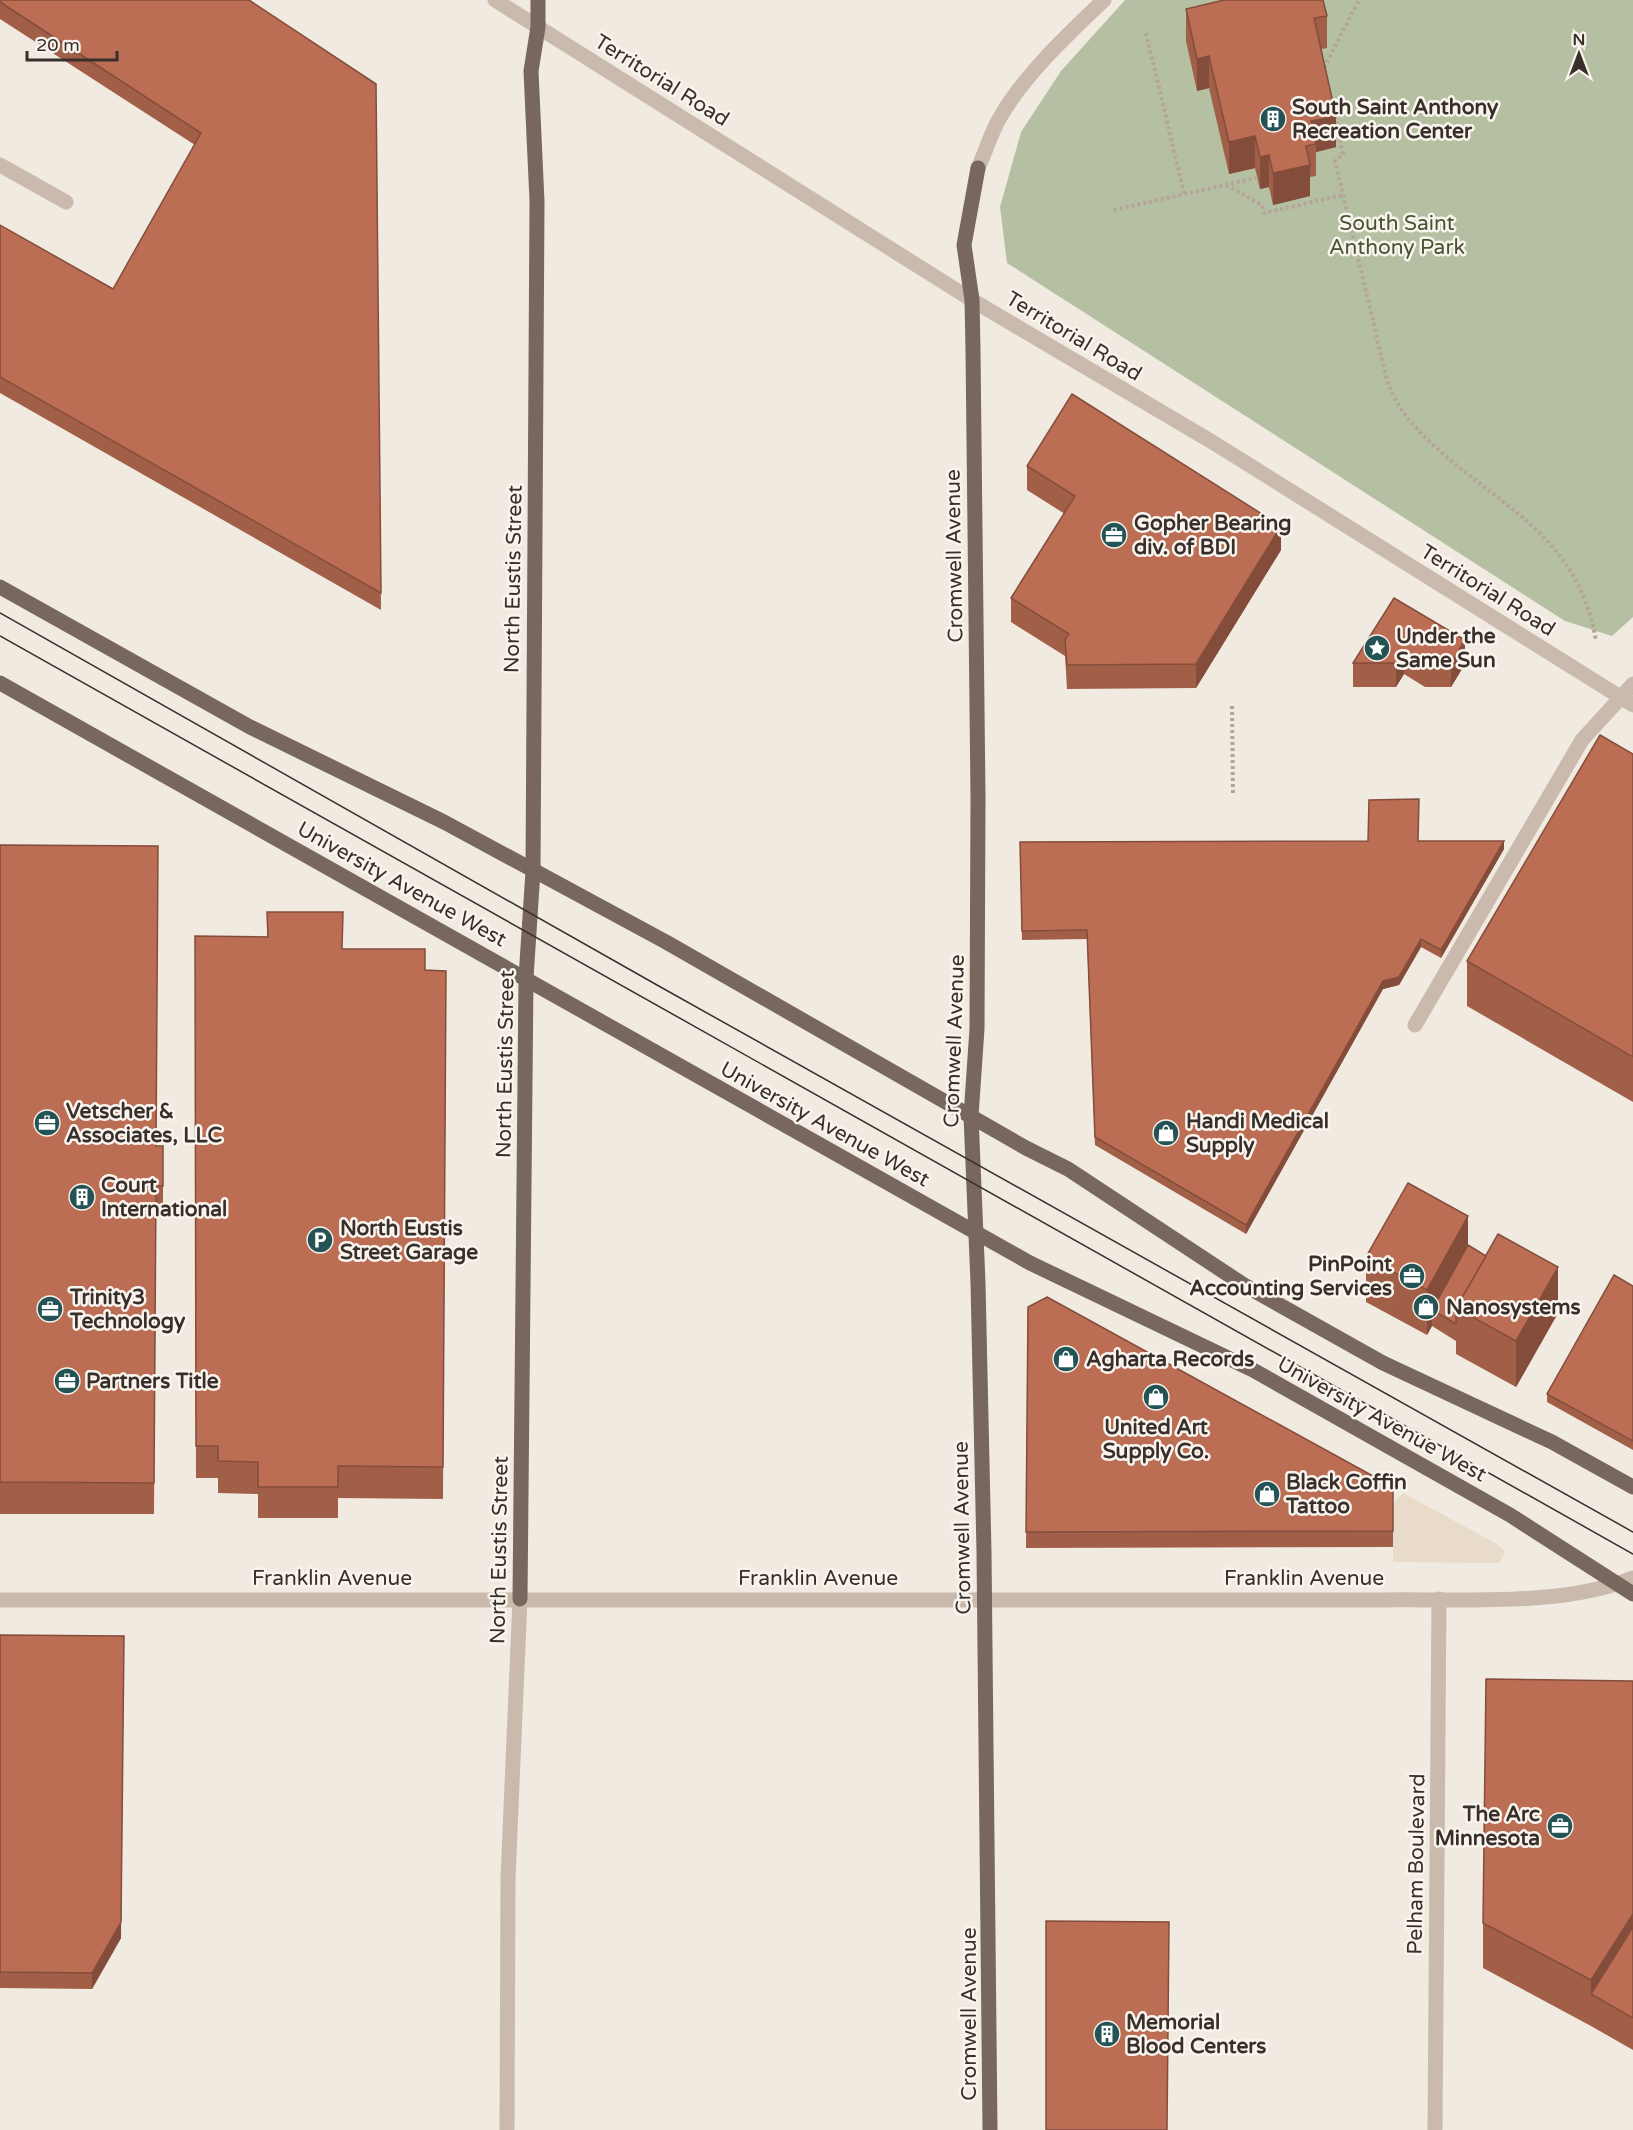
<svg xmlns="http://www.w3.org/2000/svg" width="1633" height="2130" font-family="'Varela Round',sans-serif">
  <style>
    .green { fill: #b5c0a2 }
    .plaza { fill: #e8dbc9 }
    .lines { fill: none; stroke-linecap: round; stroke-linejoin: round }
    .path { stroke: #b5a497; stroke-width: 4; stroke-dasharray: 3 3; stroke-linecap: butt }
    .minor { stroke: #c9baad; stroke-width: 15 }
    .major { stroke: #78675e; stroke-width: 15 }
    .tram { stroke: #382f2b; stroke-width: 1.5 }
    .wall { fill: #a25f48 }
    .shaded-wall { fill: #844d3b }
    .building { fill: #bc6e54; stroke: #844d3b; stroke-width: 1.5 }
    .labels { text-anchor: middle; stroke-width: 5; stroke-linejoin: round; paint-order: stroke }
    .street-label { font-size: 21px; fill: #382f2b; stroke: #f9f4ed }
    .poi-label { font-size: 21px; font-weight: bold; fill: #382f2b; stroke: #f9f4ed; text-anchor: start }
    .park-label { font-size: 21px; fill: #475431; stroke: #f9f4ed }
  </style>
  <rect width="100%" height="100%" fill="#f1eae1"/>
  <path class="green" d="M1125,0H1633V617L1612,636L1565,621L1007,263L1000,207L1021,132L1061,71Z"/>
  <path class="plaza" d="M1403,1493L1495,1543L1505,1551L1501,1560L1498,1563L1393,1562V1504Z"/>
  <g class="lines">
    <g class="path">
      <path d="M1146,33L1184,193"/>
      <path d="M1324,68L1359,0"/>
      <path d="M1335,116L1343,154L1335,161L1387,380C1397,410 1417,431 1441,452C1511,513 1579,541 1596,641"/>
      <path d="M1226,185L1262,205L1264,213L1343,195"/>
      <path d="M1114,210L1256,178"/>
      <path d="M1232,706L1233,794"/>
    </g>
    <g class="minor">
      <path d="M495,0L972,300L1214,443L1633,705"/>
      <path d="M0,165L66,202"/>
      <path d="M978,168C985,153 990,136 998,121C1022,77 1068,34 1104,0"/>
      <path d="M1415,1025L1582,740L1633,684"/>
      <path d="M0,1600H1375C1454,1598 1560,1608 1633,1578"/>
      <path d="M507,2130L508,1878L520,1599"/>
      <path d="M1435,2130L1439,1599"/>
    </g>
    <g class="major">
      <path d="M978,168L964,245L972,300L973,350L978,797L977,1029L971,1116L978,1283L984,1552L990,2130"/>
      <path d="M0,587L250,727L444,822L666,942L1026,1148L1068,1169L1244,1285L1383,1363L1552,1442L1633,1487"/>
      <path d="M0,683L1030,1263L1253,1370L1510,1515L1633,1594"/>
      <path d="M520,1599L526,978L533,871L535,534L537,201L531,71L538,27V0"/>
    </g>
    <g class="tram">
      <path d="M0,613L657,985L1633,1532"/>
      <path d="M0,636L1633,1554"/>
    </g>
  </g>
  <g class="wall">
    <path d="M0,0L376,84L381,610L0,393V225L113,289L195,145L0,19Z"/>
    <path d="M1186,9L1327,16V48L1321,49L1336,147L1316,152V176L1310,177V196L1273,205L1269,187L1260,189L1255,168L1229,174L1209,88L1197,91L1186,41Z"/>
    <path d="M1027,466L1281,550L1196,688L1067,689L1065,656L1011,622V598L1065,514L1027,490Z"/>
    <path d="M1394,598L1465,664L1451,687H1425L1404,674L1396,687H1353V663Z"/>
    <path d="M1633,754V1102L1467,1006V961Z"/>
    <path d="M1418,841L1504,849L1441,958L1421,947L1399,985L1383,989L1246,1234L1095,1145L1087,939L1022,940L1020,842Z"/>
    <path d="M0,845L156,1146H163V1218L156,1217L154,1514H0Z"/>
    <path d="M267,912L343,949L425,970L446,971L443,1499L338,1498V1518H258V1494L218,1493V1478H196L195,936L267,937Z"/>
    <path d="M1468,1245L1558,1313L1516,1387L1456,1354V1341L1432,1326L1427,1335L1366,1302V1257Z"/>
    <path d="M1633,1286V1450L1547,1402V1394Z"/>
    <path d="M1028,1307L1393,1487V1547L1026,1548Z"/>
    <path d="M0,1635L121,1938L92,1989L0,1988Z"/>
    <path d="M1633,1681V2050L1591,2026L1483,1968V1923Z"/>
  </g>
  <g class="shaded-wall">
    <path d="M1209,56V88L1197,91V59Z"/>
    <path d="M1336,116V147L1316,152V144L1311,121Z"/>
    <path d="M1255,136V168L1229,174V142Z"/>
    <path d="M1269,155V187L1260,189V157Z"/>
    <path d="M1310,165V196L1273,205V173Z"/>
    <path d="M1281,526V550L1196,688V664Z"/>
    <path d="M1465,640V664L1451,687V663Z"/>
    <path d="M1404,650V674L1396,687V663Z"/>
    <path d="M1504,841V849L1441,958V950Z"/>
    <path d="M1421,939V947L1399,985L1383,989L1246,1234V1225L1383,981Z"/>
    <path d="M1468,1216V1262L1432,1310V1326L1427,1335V1290Z"/>
    <path d="M1558,1267V1313L1516,1387V1341Z"/>
    <path d="M124,1636L121,1938L92,1989V1973Z"/>
    <path d="M1633,1914V1959L1591,1994V1980Z"/>
  </g>
  <g class="building">
    <path d="M0,0H249L376,84L381,593L0,377V225L113,289L201,133L0,2Z"/>
    <path d="M1224,0H1323L1327,16L1314,18L1336,116L1311,121L1316,144L1306,146L1310,165L1273,173L1269,155L1260,157L1255,136L1229,142L1209,56L1197,59L1186,9Z"/>
    <path d="M1072,394L1281,526L1196,664L1067,665L1065,639L1069,634L1011,598L1075,496L1027,466Z"/>
    <path d="M1394,598L1465,640L1451,663H1425L1404,650L1396,663H1353Z"/>
    <path d="M1600,735L1633,754V1057L1467,961Z"/>
    <path d="M1419,799L1418,841H1504L1441,950L1421,939L1399,977L1383,981L1246,1225L1095,1137L1087,930L1022,931L1020,842L1368,841L1369,800Z"/>
    <path d="M0,845L158,846L156,1146H163V1186H156L154,1483L0,1482Z"/>
    <path d="M267,912H343L342,949H425V970L446,971L443,1467L338,1466V1487H258V1462L218,1461V1446H196L195,936L268,937Z"/>
    <path d="M1408,1183L1468,1216L1427,1290L1366,1257Z"/>
    <path d="M1498,1234L1558,1267L1516,1341L1456,1308Z"/>
    <path d="M1468,1245L1486,1256L1456,1308V1324L1432,1310Z"/>
    <path d="M1614,1275L1633,1286V1441L1547,1394Z"/>
    <path d="M1047,1297L1393,1487V1531L1026,1532L1028,1307Z"/>
    <path d="M0,1635L124,1636L121,1922L92,1973L0,1972Z"/>
    <path d="M1486,1679L1633,1681V1914L1591,1980L1483,1923Z"/>
    <path d="M1046,1921L1169,1922L1167,2130H1046Z"/>
    <path d="M1633,1927V2018L1591,1994Z"/>
  </g>
  <defs>
    <symbol id="building-disc" viewBox="-11 -11 22 22"><circle r="9.5" fill="#245356" stroke="#f9f4ed"/><path d="M-4-6H4V6H1V3H-1V6H-4ZM-2.5-4.3h1.7v1.8h-1.7ZM.8-4.3h1.7v1.8H.8ZM-2.5-1h1.7V.8h-1.7ZM.8-1h1.7V.8H.8Z" fill="#fff"/></symbol>
    <symbol id="office-disc" viewBox="-11 -11 22 22"><circle r="9.5" fill="#245356" stroke="#f9f4ed"/><path d="M-6-3h4V-5.5h4V-3h4V5H-6ZM-1-4.5V-3h2v-1.5ZM-6 0V1H6V0Z" fill="#fff"/></symbol>
    <symbol id="sight-disc" viewBox="-11 -11 22 22"><circle r="9.5" fill="#245356" stroke="#f9f4ed"/><path d="M0-6L1.8-2.2L6-1.7L2.9 1.2L3.7 5.4L0 3.3L-3.7 5.4L-2.9 1.2L-6-1.7L-1.8-2.2Z" fill="#fff"/></symbol>
    <symbol id="shop-disc" viewBox="-11 -11 22 22"><circle r="9.5" fill="#245356" stroke="#f9f4ed"/><path d="M-5-2.5h2.3a2.7 3.5 0 0 1 5.4 0H5L5.5 6h-11ZM-1.5-2.5h3a1.5 2.3 0 0 0-3 0Z" fill="#fff"/></symbol>
    <symbol id="parking-disc" viewBox="-11 -11 22 22"><circle r="9.5" fill="#245356" stroke="#f9f4ed"/><path d="M-3.5-5.5H1a3.5 3.5 0 0 1 0 7H-1V5.5H-3.5ZM-1-3.4V-.6H.8a1.4 1.4 0 0 0 0-2.8Z" fill="#fff"/></symbol>
  </defs>
  <g fill-rule="evenodd">
    <use href="#building-disc" x="1258" y="104" width="30" height="30"/>
    <use href="#office-disc" x="1099" y="520" width="30" height="30"/>
    <use href="#sight-disc" x="1362" y="633" width="30" height="30"/>
    <use href="#office-disc" x="32" y="1108" width="30" height="30"/>
    <use href="#shop-disc" x="1151" y="1118" width="30" height="30"/>
    <use href="#building-disc" x="67" y="1182" width="30" height="30"/>
    <use href="#parking-disc" x="305" y="1225" width="30" height="30"/>
    <use href="#office-disc" x="1397" y="1261" width="30" height="30"/>
    <use href="#shop-disc" x="1411" y="1292" width="30" height="30"/>
    <use href="#office-disc" x="35" y="1294" width="30" height="30"/>
    <use href="#shop-disc" x="1051" y="1344" width="30" height="30"/>
    <use href="#office-disc" x="52" y="1366" width="30" height="30"/>
    <use href="#shop-disc" x="1141" y="1382" width="30" height="30"/>
    <use href="#shop-disc" x="1252" y="1479" width="30" height="30"/>
    <use href="#office-disc" x="1545" y="1811" width="30" height="30"/>
    <use href="#building-disc" x="1092" y="2019" width="30" height="30"/>
  </g>
  <g class="labels">
    <g class="street-label">
      <text transform="translate(662 80) rotate(32)" y="7">Territorial Road</text>
      <text transform="translate(1074 336) rotate(31)" y="7">Territorial Road</text>
      <text transform="translate(954 556) rotate(-91)" y="7">Cromwell Avenue</text>
      <text transform="translate(513 579) rotate(-89)" y="7">North Eustis Street</text>
      <text transform="translate(1488 590) rotate(32)" y="7">Territorial Road</text>
      <text transform="translate(402 884) rotate(29)" y="7">University Avenue West</text>
      <text transform="translate(954 1041) rotate(-88)" y="7">Cromwell Avenue</text>
      <text transform="translate(505 1064) rotate(-89)" y="7">North Eustis Street</text>
      <text transform="translate(825 1124) rotate(29)" y="7">University Avenue West</text>
      <text transform="translate(1382 1419) rotate(29)" y="7">University Avenue West</text>
      <text transform="translate(962 1528) rotate(-91)" y="7">Cromwell Avenue</text>
      <text transform="translate(499 1550) rotate(-89)" y="7">North Eustis Street</text>
      <text x="332" y="1585">Franklin Avenue</text>
      <text x="818" y="1585">Franklin Avenue</text>
      <text x="1304" y="1585">Franklin Avenue</text>
      <text transform="translate(1416 1864) rotate(-89)" y="7">Pelham Boulevard</text>
      <text transform="translate(969 2014) rotate(-90)" y="7">Cromwell Avenue</text>
    </g>
    <g class="poi-label">
      <text x="1292" y="114">South Saint Anthony<tspan x="1292" dy="24">Recreation Center</tspan></text>
      <text x="1134" y="530">Gopher Bearing<tspan x="1134" dy="24">div. of BDI</tspan></text>
      <text x="1396" y="643">Under the<tspan x="1396" dy="24">Same Sun</tspan></text>
      <text x="66" y="1118">Vetscher &amp;<tspan x="66" dy="24">Associates, LLC</tspan></text>
      <text x="1186" y="1128">Handi Medical<tspan x="1186" dy="24">Supply</tspan></text>
      <text x="101" y="1192">Court<tspan x="101" dy="24">International</tspan></text>
      <text x="340" y="1235">North Eustis<tspan x="340" dy="24">Street Garage</tspan></text>
      <text x="1392" y="1271" text-anchor="end">PinPoint<tspan x="1392" dy="24">Accounting Services</tspan></text>
      <text x="70" y="1304">Trinity3<tspan x="70" dy="24">Technology</tspan></text>
      <text x="1446" y="1314">Nanosystems</text>
      <text x="1086" y="1366">Agharta Records</text>
      <text x="86" y="1388">Partners Title</text>
      <text x="1156" y="1434" text-anchor="middle">United Art<tspan x="1156" dy="24">Supply Co.</tspan></text>
      <text x="1286" y="1489">Black Coffin<tspan x="1286" dy="24">Tattoo</tspan></text>
      <text x="1540" y="1821" text-anchor="end">The Arc<tspan x="1540" dy="24">Minnesota</tspan></text>
      <text x="1126" y="2029">Memorial<tspan x="1126" dy="24">Blood Centers</tspan></text>
    </g>
    <g class="park-label">
      <text x="1397" y="230">South Saint<tspan x="1397" dy="24">Anthony Park</tspan></text>
    </g>
  </g>
  <g transform="translate(1579 54)" stroke="#f9f4ed" stroke-width="4.5" paint-order="stroke">
  <path d="M0-4.5L10 22L0 15L-10 22Z" fill="#382f2b"/>
  <text y="-9" font-size="16" font-weight="bold" text-anchor="middle" fill="#382f2b">N</text>
  </g>
  <path d="M27 51v9h90v-9" fill="none" stroke="#382f2b" stroke-width="3"/>
  <text x="36" y="51" font-size="18" fill="#382f2b" stroke="#f9f4ed" stroke-width="4.5" paint-order="stroke">20 m</text>
</svg>
